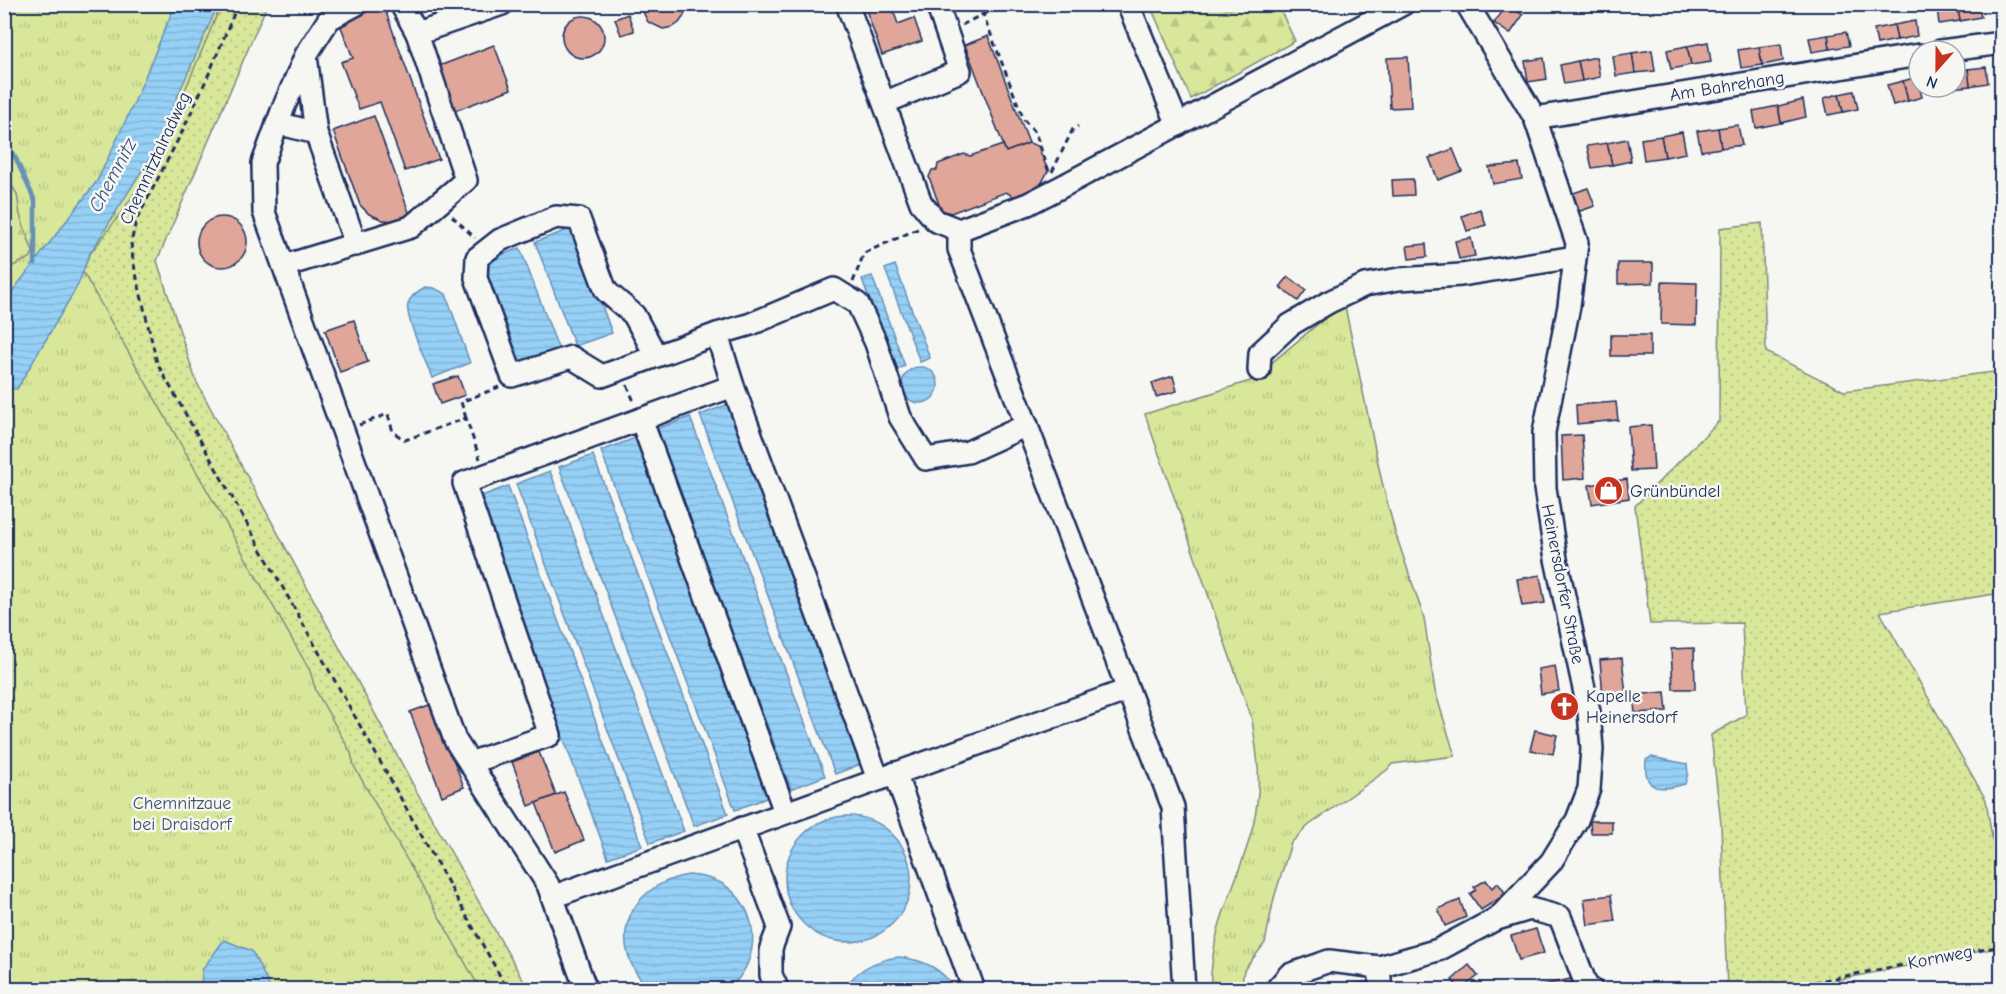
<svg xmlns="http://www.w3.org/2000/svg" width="2006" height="994" font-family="'Comic Neue',sans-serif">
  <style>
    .grass { fill: url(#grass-dots); stroke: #7a8b7c; stroke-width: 1.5 }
    .forest { fill: url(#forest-firs); stroke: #7a8b7c; stroke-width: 1.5 }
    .park { fill: url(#park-tufts); stroke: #7a8b7c; stroke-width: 1.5 }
    .water { fill: url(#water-rules); stroke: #6590b9; stroke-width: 1.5 }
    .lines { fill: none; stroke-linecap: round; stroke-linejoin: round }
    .stream { stroke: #6590b9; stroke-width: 4.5 }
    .building { fill: #dfa699; stroke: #1b2f5e; stroke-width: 1.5 }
    .minor-casing { stroke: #1b2f5e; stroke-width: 26 }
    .path { stroke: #1b2f5e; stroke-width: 3; stroke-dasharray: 6 4.5; stroke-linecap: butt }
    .minor { stroke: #f6f6f2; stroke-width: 21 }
    .labels { text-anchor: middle; stroke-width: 5; stroke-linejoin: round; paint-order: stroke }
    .street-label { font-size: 18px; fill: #1b2f5e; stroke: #f6f6f2 }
    .poi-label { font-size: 18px; fill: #1b2f5e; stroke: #f6f6f2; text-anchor: start }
    .park-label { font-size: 18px; fill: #41546a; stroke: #f6f6f2 }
    .water-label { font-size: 20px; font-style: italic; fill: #3a5784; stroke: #f6f6f2 }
  </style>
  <defs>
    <pattern id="grass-dots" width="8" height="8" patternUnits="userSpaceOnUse" patternTransform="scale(1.5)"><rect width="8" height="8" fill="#d9e79a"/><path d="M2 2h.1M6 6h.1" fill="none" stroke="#bac687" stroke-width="1.8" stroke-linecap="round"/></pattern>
    <pattern id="forest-firs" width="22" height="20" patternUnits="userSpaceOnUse" patternTransform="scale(1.5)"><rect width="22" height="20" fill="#d9e79a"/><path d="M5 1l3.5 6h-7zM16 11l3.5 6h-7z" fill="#bac687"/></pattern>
    <pattern id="park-tufts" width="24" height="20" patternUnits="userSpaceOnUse" patternTransform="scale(1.5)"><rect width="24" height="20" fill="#d9e79a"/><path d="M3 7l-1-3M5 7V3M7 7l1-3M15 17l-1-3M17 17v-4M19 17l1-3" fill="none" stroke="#bac687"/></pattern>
    <pattern id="water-rules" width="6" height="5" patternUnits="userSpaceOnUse" patternTransform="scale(1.5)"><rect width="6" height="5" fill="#96d0f6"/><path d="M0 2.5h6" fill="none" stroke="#81b3d5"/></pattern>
  </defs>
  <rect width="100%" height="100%" fill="#f6f6f2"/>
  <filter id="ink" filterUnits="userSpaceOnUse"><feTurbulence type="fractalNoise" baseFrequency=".0167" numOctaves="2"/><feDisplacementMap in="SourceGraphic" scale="12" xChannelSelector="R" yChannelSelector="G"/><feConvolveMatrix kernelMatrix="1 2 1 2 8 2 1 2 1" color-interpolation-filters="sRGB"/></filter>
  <g filter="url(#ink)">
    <g class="grass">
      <path d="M218,5H267L157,261L196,381L417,792L528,989L5,990L78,285L89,255Z"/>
      <path d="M1762,223L1766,352L1844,391L2001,371V593L1880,612L1986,800L2001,893L2002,947L1812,985L1727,990L1721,824L1711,735L1746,715L1742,623L1650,624L1635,506L1719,421L1720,228Z"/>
    </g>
    <g class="forest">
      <path d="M1150,5H1278L1295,41L1191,99Z"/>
      <path d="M5,140L57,232L5,301L4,232L12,224L5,211Z"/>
    </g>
    <g class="park">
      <path d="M5,5H221C197,62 173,121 144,177C126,209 102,238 80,267L310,671L316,691L351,753L354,766L480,989L5,990L4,270L30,258L33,252L20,215L17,194L5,175Z"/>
      <path d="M1344,302L1382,482L1395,532L1424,618L1435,691L1455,756L1392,764L1387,770L1308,826L1291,843L1274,898L1265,943L1244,970L1241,989H1210C1211,970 1213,949 1218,930C1230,887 1252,847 1257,803C1261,775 1256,747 1252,720L1145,414L1250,381Z"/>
    </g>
    <g class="water">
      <path d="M175,5H218L151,156L89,255L78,285L17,389L5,388V301L97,181L134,103Z"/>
      <path d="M573,228L612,333L575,346L535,242Z"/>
      <path d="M520,248L560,353L522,366L482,262Z"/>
      <path d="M895,265L930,358L920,362L885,269Z"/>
      <path d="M872,276L905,366L895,370L862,279Z"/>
      <path d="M425,287L434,288L446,294L470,363L432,378C427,364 404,315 408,304C410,296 418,291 425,287Z"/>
      <circle cx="920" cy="385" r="18"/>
      <path d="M734,402L869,761L835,774L700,415Z"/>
      <path d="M690,417L825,776L791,789L656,429Z"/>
      <path d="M635,438L769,797L735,810L601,451Z"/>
      <path d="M593,455L728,814L694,826L559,467Z"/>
      <path d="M550,471L684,831L650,843L516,484Z"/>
      <path d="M508,486L642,846L608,858L474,499Z"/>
      <path d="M1651,757L1687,764L1688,774L1685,784C1660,791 1643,792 1646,760Z"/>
      <circle cx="848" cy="879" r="63"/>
      <path d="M689,875C701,876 711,878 721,883C761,906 763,961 728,989C715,990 659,993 651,988C642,983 635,972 631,963C612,918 646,881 689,875Z"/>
      <path d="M224,940L252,951L271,989H201L202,970Z"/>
      <path d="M899,957C924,960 941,968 955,989H844C857,969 875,960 899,957Z"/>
    </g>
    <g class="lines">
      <path class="stream" d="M4,140L16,159L35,201V264"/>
    </g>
    <g class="building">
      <path d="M377,4H383L439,159L405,171L380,102L359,109L341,62L353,58L338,19Z"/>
      <path d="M426,4H459L457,9L434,16L428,10Z"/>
      <path d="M643,4H685L686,8L684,16L679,23L673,27L663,29L648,22L644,14Z"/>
      <path d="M864,4H891L898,24L914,18L922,41L882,55Z"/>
      <path d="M1978,4L1981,17L1960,21L1957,5Z"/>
      <path d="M1507,5L1523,15L1510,34L1494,23Z"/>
      <path d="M1957,5L1960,21L1939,24L1937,8Z"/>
      <path d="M628,14L634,31L621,35L615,19Z"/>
      <circle cx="583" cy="37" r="21"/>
      <path d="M1915,21L1917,36L1897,40L1894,25Z"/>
      <path d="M1894,25L1897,40L1877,44L1874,29Z"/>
      <path d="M1846,32L1849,46L1830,49L1828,35Z"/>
      <path d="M1828,35L1830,49L1812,52L1809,38Z"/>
      <path d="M988,36L1029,143L1006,152L965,45Z"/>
      <path d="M1708,42L1711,62L1691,65L1687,46Z"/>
      <path d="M1781,44L1783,61L1762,65L1759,47Z"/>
      <path d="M494,45L511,89L452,112L434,68Z"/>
      <path d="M1687,46L1691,65L1671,69L1667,50Z"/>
      <path d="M1759,47L1762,65L1741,68L1738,50Z"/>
      <path d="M1652,50L1655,71L1635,73L1632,53Z"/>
      <path d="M1632,53L1635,73L1616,76L1613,56Z"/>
      <path d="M1408,57L1411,107L1390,108L1387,58Z"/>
      <path d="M1596,57L1600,77L1582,81L1578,61Z"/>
      <path d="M1544,58L1547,79L1528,82L1525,61Z"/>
      <path d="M1578,61L1582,81L1564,84L1560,65Z"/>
      <path d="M1986,67L1988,83L1970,86L1968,69Z"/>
      <path d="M1968,69L1970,86L1952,88L1955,87V71Z"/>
      <path d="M1917,77L1922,97L1908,101L1903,81Z"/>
      <path d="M1903,81L1908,101L1893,105L1887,85Z"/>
      <path d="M1854,91L1858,109L1843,112L1839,94Z"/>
      <path d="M1839,94L1843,112L1828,115L1824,98Z"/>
      <path d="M1803,100L1806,117L1781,123L1778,106Z"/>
      <path d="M1778,106L1781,123L1756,128L1753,111Z"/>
      <path d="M374,116L410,215L395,221L383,220L369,214L360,205L333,131Z"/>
      <path d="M1738,125L1742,145L1721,148L1718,128Z"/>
      <path d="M1718,128L1721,148L1701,151L1697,131Z"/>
      <path d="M1682,132L1686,153L1665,157L1661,136Z"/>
      <path d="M1661,136L1665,157L1644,160L1641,139Z"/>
      <path d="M1627,139L1631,161L1612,165L1607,143Z"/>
      <path d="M1029,143L1038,146L1048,171L1038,190L1016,198L1006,192L951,213L941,210L929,177L932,170H937L938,164L964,154L970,156L1003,145L1006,152Z"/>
      <path d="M1607,143L1612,165L1592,168L1587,146Z"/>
      <path d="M1453,149L1462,171L1438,180L1429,158Z"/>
      <path d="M1519,164L1522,179L1493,184L1489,167Z"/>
      <path d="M1413,179L1414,195L1393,196L1392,180Z"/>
      <path d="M1588,188L1595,206L1574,213L1568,195Z"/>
      <path d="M1480,209L1486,225L1467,231L1462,216Z"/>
      <circle cx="222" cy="242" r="25"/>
      <path d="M1471,238L1475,256L1459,259L1455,241Z"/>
      <path d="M1426,244L1427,257L1409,259L1407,246Z"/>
      <path d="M1618,263H1653V283L1618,284Z"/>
      <path d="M1288,277L1306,290L1298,301L1280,287Z"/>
      <path d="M1662,282L1697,283L1696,325L1661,324Z"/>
      <path d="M354,320L368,362L340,372L325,330Z"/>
      <rect x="1611" y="335" width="39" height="21"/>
      <path d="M458,376L465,395L440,404L433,384Z"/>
      <path d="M1173,376L1177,391L1156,397L1152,383Z"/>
      <path d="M1616,402L1618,420L1577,424L1576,405Z"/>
      <path d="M1651,425L1654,470L1631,471L1628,427Z"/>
      <path d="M1582,435L1585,478L1563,480L1561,436Z"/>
      <path d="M1627,479L1629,498L1592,504L1589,485Z"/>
      <path d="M1540,575L1545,603L1522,606L1517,579Z"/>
      <path d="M1694,648L1695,689H1673L1671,649Z"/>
      <path d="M1622,658L1626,695L1603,697L1600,660Z"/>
      <path d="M1555,666L1559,691L1541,694L1538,669Z"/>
      <path d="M1665,692L1667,711L1635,713L1633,695Z"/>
      <path d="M1572,697L1574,712L1558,714L1556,700Z"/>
      <path d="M432,704L464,787L442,796L410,712Z"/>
      <path d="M1535,730L1557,735L1553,754L1530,750Z"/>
      <path d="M539,752L556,795L529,806L512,762Z"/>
      <path d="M564,792L584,840L555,852L536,803Z"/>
      <path d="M1590,821H1612V833H1591Z"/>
      <path d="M1486,880L1492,888L1498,883L1506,894L1481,910L1470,894L1476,890L1474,887Z"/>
      <path d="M1611,895L1615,921L1588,925L1584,899Z"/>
      <path d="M1460,900L1466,917L1445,926L1438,909Z"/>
      <path d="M1536,929L1544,953L1519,960L1511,936Z"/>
      <path d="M1469,965L1478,976L1461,990L1452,980Z"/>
      <path d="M1575,978L1577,990H1534V987Z"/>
      <path d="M1367,982V990H1350L1349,984Z"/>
    </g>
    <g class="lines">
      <defs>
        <g id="minor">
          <path d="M357,4L329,19L306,55L282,111L263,163L264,212L455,740L548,885L586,990"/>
          <path d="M401,4L417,33L502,4"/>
          <path d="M847,4L921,203L936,221L959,230"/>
          <path d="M1128,4L1178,125"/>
          <path d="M1941,51L2002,43"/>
          <path d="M306,56L316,133"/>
          <path d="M884,103L960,71L937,4"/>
          <path d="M1535,118L1919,55"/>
          <path d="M277,123L316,133L356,245"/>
          <path d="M284,266L411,227L466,180L417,33"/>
          <path d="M656,356L634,315L606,291L579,219L556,217L500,240L477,258L476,278L512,376L571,357L602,376L717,334L751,324L834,289L858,304L876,343L900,417L926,459L968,452L1027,425"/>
          <path d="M1259,370L1260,353L1290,325L1329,302L1365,285L1399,279L1461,275L1575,257"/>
          <path d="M733,386L878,779"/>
          <path d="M641,419L785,812"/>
          <path d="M470,763L550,735L464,483L733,386L717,334"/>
          <path d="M895,773L974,990"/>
          <path d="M742,828L779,927L771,948V975L778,990"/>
          <path d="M552,897L1128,690"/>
          <path d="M1497,919L1530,909L1560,917L1587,987L1592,990"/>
          <path d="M1379,967L1381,990"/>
          <path d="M1184,990L1173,807L959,249V230L1028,204L1061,187L1403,4"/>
          <path d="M1276,990L1289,975L1329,961L1379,967L1438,950L1494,920L1502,914L1551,862L1577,820L1589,789L1592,749L1589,712L1556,559L1545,488L1544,432L1569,306L1577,243L1535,118L1467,4"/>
        </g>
      </defs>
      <use href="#minor" class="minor-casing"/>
      <g class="path">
        <path d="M238,4L208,76L183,130L136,221L131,243L133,261L157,363L508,990"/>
        <path d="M983,14L996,9L994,4"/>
        <path d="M962,25L983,14L1024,120L1035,132L1050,174"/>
        <path d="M1052,172L1073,129L1078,126"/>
        <path d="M452,216L475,238"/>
        <path d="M853,282L864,253L920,228"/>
        <path d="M627,385L635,404"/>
        <path d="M466,418L461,402L499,387"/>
        <path d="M359,425L388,414L393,432L405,440L466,418L480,459"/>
        <path d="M1772,990L2002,946"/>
      </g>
      <use href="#minor" class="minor"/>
    </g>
  </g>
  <defs>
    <symbol id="shop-disc" viewBox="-11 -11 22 22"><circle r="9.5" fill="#c8321e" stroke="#f6f6f2"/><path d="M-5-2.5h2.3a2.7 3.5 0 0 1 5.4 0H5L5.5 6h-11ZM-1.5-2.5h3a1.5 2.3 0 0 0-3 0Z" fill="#fff"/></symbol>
    <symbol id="church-disc" viewBox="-11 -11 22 22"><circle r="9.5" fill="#c8321e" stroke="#f6f6f2"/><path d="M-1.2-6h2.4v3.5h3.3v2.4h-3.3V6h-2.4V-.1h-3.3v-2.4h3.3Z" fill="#fff"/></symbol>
  </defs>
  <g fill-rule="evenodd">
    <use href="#shop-disc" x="1592" y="474" width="33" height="33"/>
    <use href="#church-disc" x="1548" y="690" width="33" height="33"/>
  </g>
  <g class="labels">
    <g class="street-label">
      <text transform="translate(1727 86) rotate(-9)" y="6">Am Bahrehang</text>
      <text transform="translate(155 158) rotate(-65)" y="6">Chemnitztalradweg</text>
      <text transform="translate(1563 584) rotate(79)" y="6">Heinersdorfer Straße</text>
      <text transform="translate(1940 957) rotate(-11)" y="6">Kornweg</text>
    </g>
    <g class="poi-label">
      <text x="1630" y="497">Grünbündel</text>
      <text x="1586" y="702">Kapelle<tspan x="1586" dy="21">Heinersdorf</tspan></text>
    </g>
    <g class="park-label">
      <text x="182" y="809">Chemnitzaue<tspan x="182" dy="21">bei Draisdorf</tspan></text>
    </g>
    <g class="water-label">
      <text transform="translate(112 175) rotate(-62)" y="7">Chemnitz</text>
    </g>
  </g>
  <rect width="2006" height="994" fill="none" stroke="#f6f6f2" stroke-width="24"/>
  <rect x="12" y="12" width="1982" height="970" fill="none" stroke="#1b2f5e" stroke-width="2" filter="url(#ink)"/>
  <g transform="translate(1937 69) rotate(201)"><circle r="28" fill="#f6f6f2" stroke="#9ea6b7" stroke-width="1.5"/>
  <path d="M0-4.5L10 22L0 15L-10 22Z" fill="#c8321e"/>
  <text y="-9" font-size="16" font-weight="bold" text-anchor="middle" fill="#1b2f5e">N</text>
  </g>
</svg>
